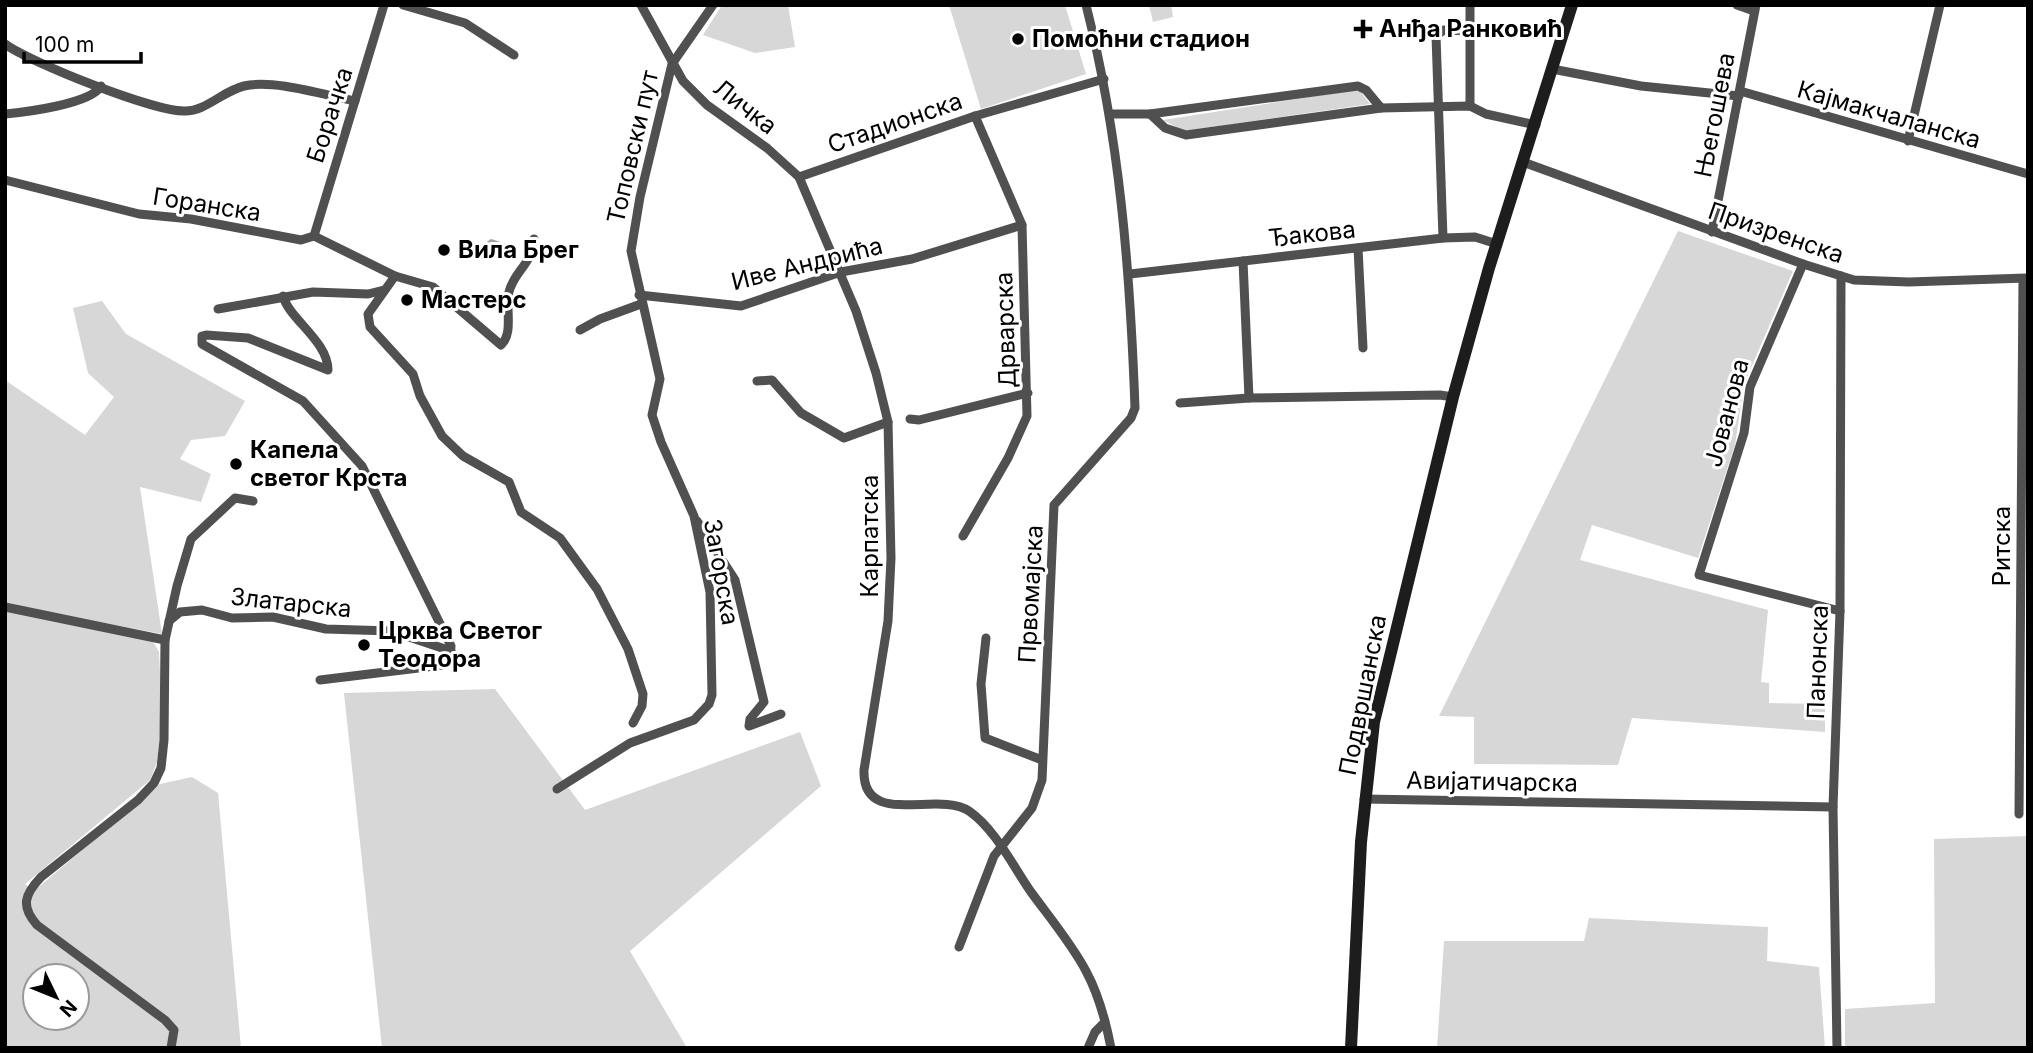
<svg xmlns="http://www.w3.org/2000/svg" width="2033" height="1053" font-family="Inter,sans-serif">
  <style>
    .green { fill: #d7d7d7; fill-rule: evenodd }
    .water { fill: #9e9e9e }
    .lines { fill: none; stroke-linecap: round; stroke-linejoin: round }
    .street { stroke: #505050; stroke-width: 9 }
    .secondary { stroke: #1d1d1d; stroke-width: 12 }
    .poi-dot { fill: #000; stroke: #fff; stroke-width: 2.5 }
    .labels { text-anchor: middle; stroke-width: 6; stroke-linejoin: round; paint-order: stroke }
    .poi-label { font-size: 24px; font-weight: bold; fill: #000; stroke: #fff; text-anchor: start }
    .street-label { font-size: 24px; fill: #000; stroke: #fff }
  </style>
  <rect width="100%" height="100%" fill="#fff"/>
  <g class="green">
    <path d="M722,5H788L795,47L755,53L703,35Z"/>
    <path d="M949,5H1065L1086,74L981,109Z"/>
    <path d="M1149,5H1171L1173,17L1153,22Z"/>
    <path d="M1355,90L1360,91L1370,104L1184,131L1163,120Z"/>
    <path d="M1678,231L1793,271L1744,384L1735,445L1698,558L1592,525L1580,560L1768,610L1761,682L1769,683V703L1825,704V732L1632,718L1618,765L1474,764V717L1439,716Z"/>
    <path d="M102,301L126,334L245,401L225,436L191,440L180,459L211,474L201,502L140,487L162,634L68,616L152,640L159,652L162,718L157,762L150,780L25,884L34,891L160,784L192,777L218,793L241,1048H5V380L85,435L114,397L88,373L73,308ZM35,976H77V1018H35Z"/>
    <path d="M495,689L585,810L800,732L821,786L630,951L687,1048H382L344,693Z"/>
    <path d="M2028,836V1048H1845V1009L1935,1003L1934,839Z"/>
    <path d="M1589,918L1768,927L1767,961L1819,967L1825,1048H1437L1444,941H1584Z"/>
  </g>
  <path class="water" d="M491,239L510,245L511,258L504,260L487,249L485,243Z"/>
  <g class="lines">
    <g class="street">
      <path d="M403,5L465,23L514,55"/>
      <path d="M641,5L683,81L707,105L767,148L799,177L856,311L876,373L888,422L891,558L888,621L864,770C862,829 938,790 969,811C995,829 1013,866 1031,892C1050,918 1071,943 1086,971C1099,995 1106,1022 1111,1048"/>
      <path d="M1737,5L1754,11"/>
      <path d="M5,44C31,63 155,112 185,111C206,111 223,91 244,86C274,79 324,95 355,101"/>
      <path d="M1552,69L1641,86L1739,96"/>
      <path d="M1740,91L2028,174"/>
      <path d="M1470,106V5"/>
      <path d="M5,114C26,112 91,104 101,86"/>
      <path d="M1110,114H1150L1358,86L1366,90L1381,108"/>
      <path d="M1150,114L1165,128L1186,135L1381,108L1470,106L1486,114L1536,125"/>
      <path d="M1908,141L1940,5"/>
      <path d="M1523,162L1803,264L1854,280L1909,282L2026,278"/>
      <path d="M799,177L975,116L1104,79"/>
      <path d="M5,180L139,214L191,219L301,240L314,236"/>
      <path d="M1712,232L1756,5"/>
      <path d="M314,236L395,276L433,287L501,345C514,333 505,308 509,292C514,271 532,265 534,239"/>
      <path d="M314,236L384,5"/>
      <path d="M1443,238L1436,36L1444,30L1470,31"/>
      <path d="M1358,248L1363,348"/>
      <path d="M1243,261L1249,398"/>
      <path d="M1803,264L1750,387L1744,433L1699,575L1840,611"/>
      <path d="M1130,274L1443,238L1475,237L1497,244"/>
      <path d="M395,276L368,314L370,327L413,374L420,396L442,436L463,456L509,482L521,512L560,538L597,589L628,649L643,694L642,706L633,723"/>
      <path d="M639,295L741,306L841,272L912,259L1022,225"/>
      <path d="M283,296C289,319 328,341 328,370L248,338L206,335L202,336V344L303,401L362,466L451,646L450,657L443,665L320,680"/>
      <path d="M218,309L313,292L368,294L384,290"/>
      <path d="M580,330L600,319L641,304"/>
      <path d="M757,381L772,380L801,413L844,438L888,422"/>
      <path d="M1180,403L1249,398L1440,395L1453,397"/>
      <path d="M910,419L919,420L1028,393"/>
      <path d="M697,521L735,580L764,702L750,719L749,726L781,714"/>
      <path d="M963,536L1008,458L1027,416L1022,225L975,116"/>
      <path d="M5,607L165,640"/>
      <path d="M169,621L180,612L202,610L232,618L273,617L326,629L391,631L451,651"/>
      <path d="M986,638L981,684L985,738L1042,760"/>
      <path d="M557,789L630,743L694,720L709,704L712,695L710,592L694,516L661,442L652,415L660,379L631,251L640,197L672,64L713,5"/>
      <path d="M1364,799L1833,807"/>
      <path d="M2019,814L2023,279"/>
      <path d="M959,947L994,856L1032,808L1042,780L1054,505L1131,418L1135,408C1130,270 1120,139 1086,5"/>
      <path d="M171,1048L174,1030L165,1020L37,925C20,906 25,894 41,877L138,800L154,783L161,768L164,740L165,640L177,586L191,539L235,498L253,501"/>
      <path d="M1088,1048L1095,1032L1105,1022"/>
      <path d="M1837,1048L1833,807L1840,611L1841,276"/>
    </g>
    <path class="secondary" d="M1351,1048L1361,842L1374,722L1453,397L1489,268L1572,5"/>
  </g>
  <g class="poi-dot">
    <path d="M1359.5 18.5h7v7h7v7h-7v7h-7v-7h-7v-7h7z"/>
    <circle cx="1018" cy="39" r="7"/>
    <circle cx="444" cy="250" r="7"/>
    <circle cx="407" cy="300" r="7"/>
    <circle cx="236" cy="464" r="7"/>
    <circle cx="364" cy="645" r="7"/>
  </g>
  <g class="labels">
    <g class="poi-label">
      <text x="1379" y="37">Анђа Ранковић</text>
      <text x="1032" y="47">Помоћни стадион</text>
      <text x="458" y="258">Вила Брег</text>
      <text x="421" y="308">Мастерс</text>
      <text x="250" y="458">Капела<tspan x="250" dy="28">светог Крста</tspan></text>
      <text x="378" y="639">Црква Светог<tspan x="378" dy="28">Теодора</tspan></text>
    </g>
    <g class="street-label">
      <text transform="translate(745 107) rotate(38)" y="8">Личка</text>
      <text transform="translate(330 115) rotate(-72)" y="8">Борачка</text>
      <text transform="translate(1715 115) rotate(-79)" y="8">Његошева</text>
      <text transform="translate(1889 115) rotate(16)" y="8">Кајмакчаланска</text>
      <text transform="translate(895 123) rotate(-19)" y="8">Стадионска</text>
      <text transform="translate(633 147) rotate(-77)" y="8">Топовски пут</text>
      <text transform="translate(207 205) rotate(9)" y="8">Горанска</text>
      <text transform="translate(1776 233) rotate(19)" y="8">Призренска</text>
      <text transform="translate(1312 234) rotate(-6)" y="8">Ђакова</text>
      <text transform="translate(807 264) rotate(-14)" y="8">Иве Андрића</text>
      <text transform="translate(1006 330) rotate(-92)" y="8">Дрварска</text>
      <text transform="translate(1727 413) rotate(-75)" y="8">Јованова</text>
      <text transform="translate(870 536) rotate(-90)" y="8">Карпатска</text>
      <text transform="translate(2002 546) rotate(-90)" y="8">Ритска</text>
      <text transform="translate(721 572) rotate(80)" y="8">Загорска</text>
      <text transform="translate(1031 594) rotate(-87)" y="8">Првомајска</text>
      <text transform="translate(291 603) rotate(6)" y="8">Златарска</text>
      <text transform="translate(1818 662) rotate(-88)" y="8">Панонска</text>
      <text transform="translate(1363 695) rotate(-79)" y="8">Подвршанска</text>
      <text transform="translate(1492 782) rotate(1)" y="8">Авијатичарска</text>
    </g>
  </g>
  <rect width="2033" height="1053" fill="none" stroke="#000000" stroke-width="14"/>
  <g transform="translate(56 997) rotate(133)"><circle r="33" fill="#ffffff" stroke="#999999" stroke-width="2"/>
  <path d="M0-5L12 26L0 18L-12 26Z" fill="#000000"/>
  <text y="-10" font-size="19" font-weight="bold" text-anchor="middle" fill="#000000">N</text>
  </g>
  <path d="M24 52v10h117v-10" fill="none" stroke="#000000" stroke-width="3.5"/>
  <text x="35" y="52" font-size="21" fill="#000000" stroke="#ffffff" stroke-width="5" paint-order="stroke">100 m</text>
</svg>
